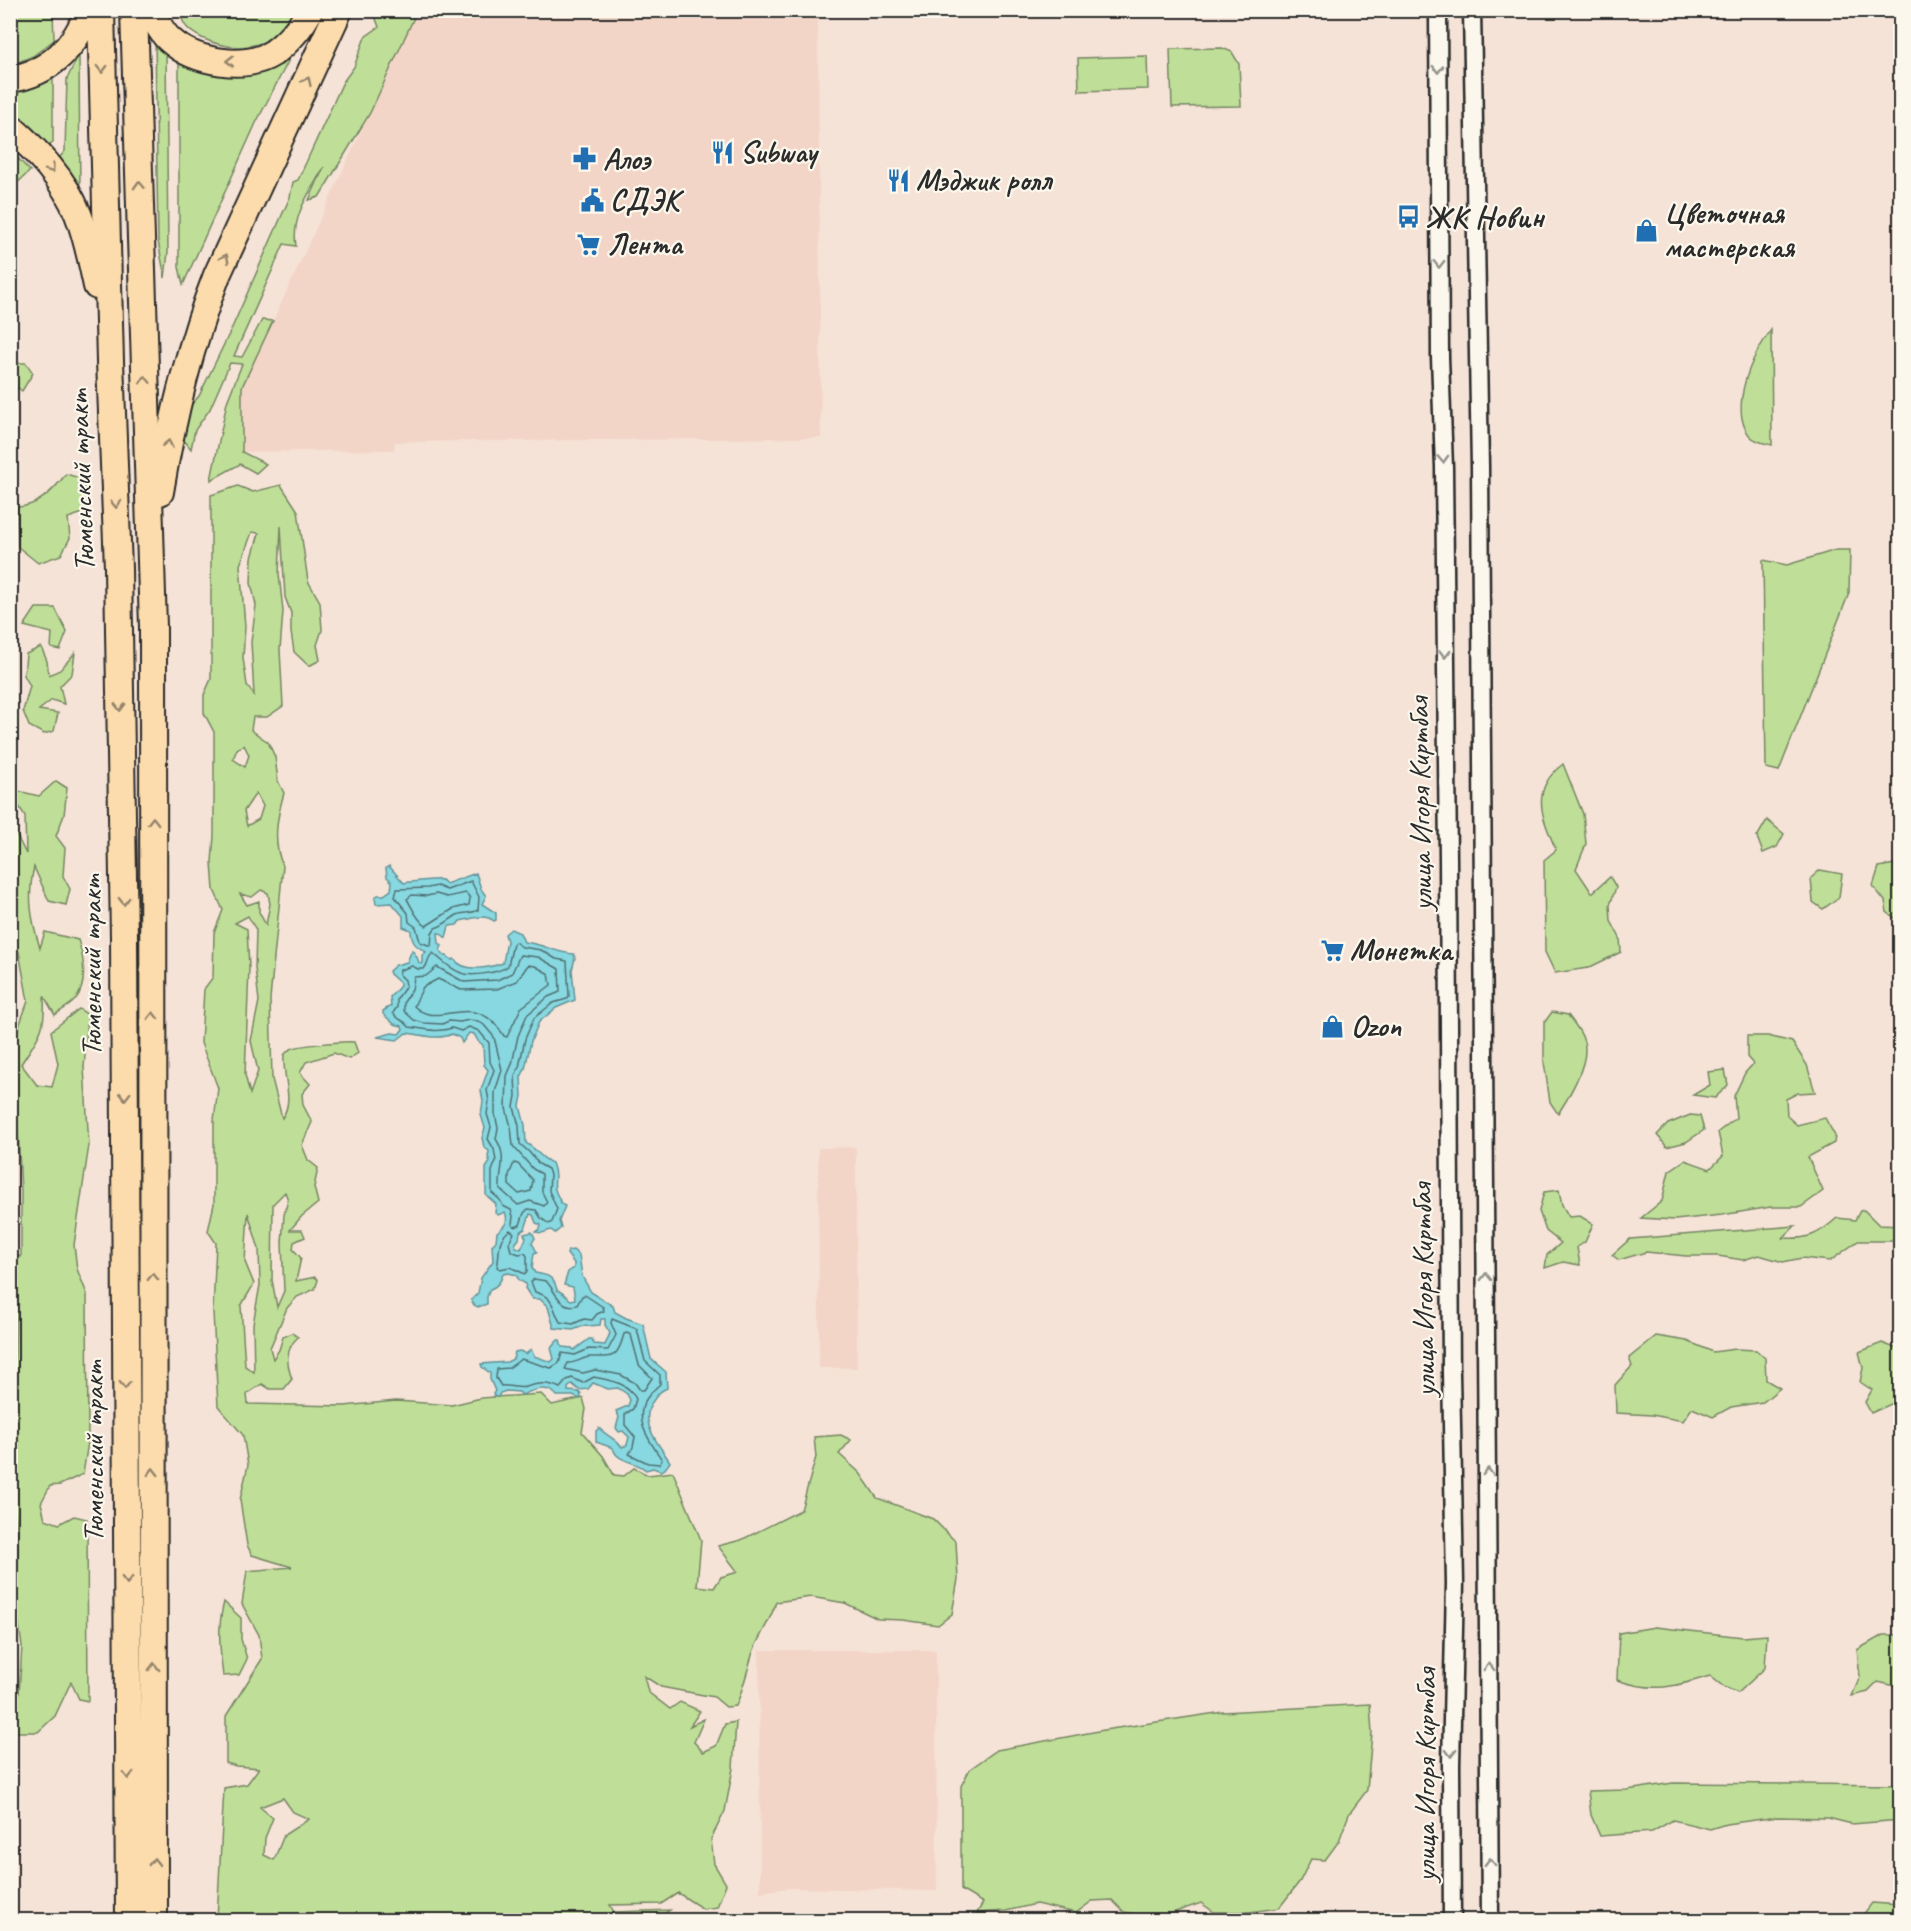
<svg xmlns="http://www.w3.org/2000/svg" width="1911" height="1931" font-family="Caveat,sans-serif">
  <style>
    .built { fill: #f3d5c8 }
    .green { fill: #bfdf98; stroke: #758562; stroke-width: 1.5; fill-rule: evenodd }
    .water { fill: #87d8e0; stroke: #629398; stroke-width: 1.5 }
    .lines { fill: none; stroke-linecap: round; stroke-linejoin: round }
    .shore { stroke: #507073; stroke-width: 1.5 }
    .minor-casing { stroke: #2b2b2b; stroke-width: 21 }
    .primary-casing { stroke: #2b2b2b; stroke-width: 30 }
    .minor { stroke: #fbf7ec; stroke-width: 16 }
    .primary { stroke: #fcdcac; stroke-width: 26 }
    .oneway { stroke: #94846c }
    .oneway2 { stroke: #93918c }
    .labels { text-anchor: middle; stroke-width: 4.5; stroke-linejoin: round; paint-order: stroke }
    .poi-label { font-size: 30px; font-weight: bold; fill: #2b2b2b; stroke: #fbf7ec; text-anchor: start }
    .street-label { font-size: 30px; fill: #2b2b2b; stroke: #fbf7ec }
  </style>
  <rect width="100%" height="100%" fill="#f6e3d7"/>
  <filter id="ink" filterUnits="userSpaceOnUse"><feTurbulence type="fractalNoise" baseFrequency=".0167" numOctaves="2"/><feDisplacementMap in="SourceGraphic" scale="12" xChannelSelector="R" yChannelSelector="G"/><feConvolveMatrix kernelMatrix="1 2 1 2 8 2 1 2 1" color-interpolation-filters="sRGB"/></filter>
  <g filter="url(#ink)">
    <g class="built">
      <path d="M417,11H818L821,438L395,442L394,450L242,452V387Z"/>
      <path d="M856,1147L857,1368H819L818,1148Z"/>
      <path d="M759,1650H936L937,1891L789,1888L760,1892Z"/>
    </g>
    <g class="green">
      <path d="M11,10L53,11L54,40L33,56L11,65Z"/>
      <path d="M181,11H302C293,19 284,29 274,36C252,51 225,49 202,38C190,32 181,25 181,11Z"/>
      <path d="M373,11H417L370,113L319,197L309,200L324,167C310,192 291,216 296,246L284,244L234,356L242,357L262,320L273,321L242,387V452L266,464L256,473L240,464L211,480L227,402L242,364L230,363L210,409L195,430L191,449L184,440L185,412L199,396L231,330L290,197L293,182L298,180L343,82L354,67L365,37L379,27Z"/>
      <path d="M155,36L166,49L168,252L165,278L158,241Z"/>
      <path d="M1222,48L1232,52L1239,64L1241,106L1172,107L1170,49Z"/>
      <path d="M79,54L80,201L55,163L65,151L67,79Z"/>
      <path d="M292,54L256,123L183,285L179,267V56L210,72L244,75L267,70Z"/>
      <path d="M1147,56L1148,89L1079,91L1078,58Z"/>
      <path d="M53,74V142L46,150L11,119L10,87Z"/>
      <path d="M10,150L30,171L11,189H10Z"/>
      <path d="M1771,330L1772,445C1764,443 1756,442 1750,436C1733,416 1744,379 1754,358C1758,349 1765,339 1771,330Z"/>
      <path d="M14,363H26L33,373L22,391L13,384Z"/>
      <path d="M66,474L83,479L87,497L86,512L68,518L70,538L61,555L38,563L18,547L17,507C38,507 54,490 66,474Z"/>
      <path d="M281,485L298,511L308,581L320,602L322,630L317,645L320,660L309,666L294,652L291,632V613L285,597L281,526L279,574L283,611L280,650L283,706L267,717H253L251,730L268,742L275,757L278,781L284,793C277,817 272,842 283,866L270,999L272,1079L282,1118C295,1100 282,1076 284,1055C286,1053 288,1050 291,1049C299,1045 344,1041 354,1042L358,1053L349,1059L334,1053L306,1062L300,1073L310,1084L302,1094L303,1105L312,1122L302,1145L308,1160L318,1168L314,1187L318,1203L302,1216L290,1230H302L305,1237L294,1242L293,1249L301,1258L296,1281L315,1277L318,1280L315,1289L297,1297L287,1308L270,1348L273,1359L279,1350L283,1337L292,1333L298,1337C285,1349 286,1363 292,1379L284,1389H270L262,1384L247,1394L248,1404L344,1406L396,1401L452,1405L481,1398L541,1394L552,1405L583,1398L586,1409L582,1432L603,1456L614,1475L624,1476L634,1468L648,1475L673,1472L701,1540L697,1586L714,1588L721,1577L738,1572L718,1546L741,1540L801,1510L816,1457L814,1437L841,1435L851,1440L839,1454L860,1473L877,1498L933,1519L956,1542L958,1579L952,1614L938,1625L903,1620L878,1619L845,1603L811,1597L776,1602C771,1621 758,1636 752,1655C747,1672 743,1689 736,1706L726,1707L714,1697L661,1687L644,1676L648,1692L670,1709L680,1702L700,1711L690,1726L704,1719L694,1742L703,1752L716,1746L725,1724L736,1722L733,1768L725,1811L711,1839L714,1864L726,1884L717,1907L703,1909L678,1893L661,1904L610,1905L614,1912L670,1910L655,1920H217V1919L224,1788L247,1784L259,1768L236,1766L226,1763V1716L262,1659L259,1635L242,1604L247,1571L292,1567L252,1555L247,1545L240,1500L248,1465L243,1435L218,1406L213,1312L216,1243L208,1231L214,1204V1120L218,1088L201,1043L204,989L213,977L214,933L223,910L214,890L212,862L214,836V732L204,713V695L211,679V495L238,486L253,492ZM252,532L259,533L252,558L251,583L256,605L251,642L254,695L247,685L243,658L245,626L240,565ZM244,745L249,755L245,767L233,759L237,749ZM256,793L263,806L259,819L247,826L244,811ZM261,890L268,893L270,904L266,925L259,912V901L247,905L240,894L252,897ZM248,916L256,930L255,968L259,1001L251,1041L258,1071L250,1094L245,1075L249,968L247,929L235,923ZM285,1192L288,1200L284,1215L282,1243L284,1291L277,1307L272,1280L273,1204ZM248,1213L259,1249L260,1285L253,1324L254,1372L245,1366L241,1306L254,1284L245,1262ZM283,1798L293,1812L309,1819L284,1835L274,1860L264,1855L265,1838L273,1818L260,1807Z"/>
      <path d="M1836,550H1850L1849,593L1779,771L1766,768L1763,560L1787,565Z"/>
      <path d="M36,608H55L67,632L60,650L51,648L52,633L24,626Z"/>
      <path d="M41,647L47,661L49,675L60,670L75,653L72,674L60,686L64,704L52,700L39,710L58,713L54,731L44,734L29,726L23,711L30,686L24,675L26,654Z"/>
      <path d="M1563,764L1583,814L1586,844L1576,869L1592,893L1610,877L1616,887L1610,905L1611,921L1620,938L1621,952L1588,968L1555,973L1545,952L1544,860L1556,850C1542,817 1529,790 1563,764Z"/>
      <path d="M56,781L67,788L64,815L56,836L65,848L63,876L70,889L66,905L49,901L34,867C27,897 31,919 40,948L45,932L78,940C84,957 88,985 75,1000C70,1006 61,1010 55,1015L44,996C46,1031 39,1036 21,1064L37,1085L52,1087L58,1064L51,1031L79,1009L88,1015L84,1068L89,1145L74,1245L77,1269L87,1294L88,1442L83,1474L60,1485L50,1486L41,1503L45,1519L59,1524L74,1516L87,1519L88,1701L79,1699L71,1682L55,1716L38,1732H11V1701L12,1712L19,1693L22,1646L17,1612L18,1546L13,1485L18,1463L14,1387L16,1309L12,1286H10L11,1253L21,1257V1192L17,1109L11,1111L10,1039L12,1046L28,1001L19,952L11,947V923L18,892L11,856L10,786L18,791L39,796ZM17,803L25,816L26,854L16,834Z"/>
      <path d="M1767,820L1784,834L1777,847L1763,853L1757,837Z"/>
      <path d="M1900,863V922L1887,912L1885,901L1873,886L1879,867Z"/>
      <path d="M1820,870L1842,874L1839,897L1823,909L1813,902L1811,878Z"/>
      <path d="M1552,1012L1568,1015C1575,1025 1585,1036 1585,1049C1586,1067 1568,1099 1558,1114L1550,1102L1544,1062V1023Z"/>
      <path d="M1747,1036H1768L1792,1042L1807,1065L1815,1092L1798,1093L1786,1099L1787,1116L1797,1125L1825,1118L1835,1136L1834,1143L1808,1157L1823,1191L1801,1207H1771L1722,1215L1675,1220L1641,1218L1662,1201L1669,1171L1685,1160L1710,1169L1723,1156L1718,1132L1736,1118L1734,1096L1745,1073L1753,1064L1747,1057Z"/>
      <path d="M1725,1070L1728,1085L1715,1098L1693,1095L1710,1085L1708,1072Z"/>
      <path d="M1690,1115L1700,1116L1704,1130L1686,1142L1667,1147L1657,1135L1668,1124Z"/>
      <path d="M1559,1190L1562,1205L1569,1217L1580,1216L1593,1224L1585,1242L1577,1247L1580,1265L1563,1262L1545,1268L1547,1255L1561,1243L1546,1231L1539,1211L1544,1192Z"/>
      <path d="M1864,1210L1879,1225L1900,1226V1241H1858L1830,1261L1802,1258L1783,1262L1759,1255L1743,1260L1718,1256H1686L1646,1252L1619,1260L1612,1255L1630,1239L1795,1226L1783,1238C1808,1240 1819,1234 1837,1218L1855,1220L1860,1211Z"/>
      <path d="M1656,1336L1687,1341L1713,1352L1736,1349L1756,1350L1765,1358L1766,1380L1780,1388L1763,1402L1731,1407L1713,1417L1692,1408L1683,1421L1652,1415L1616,1413L1615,1385L1632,1366L1629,1358Z"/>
      <path d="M1882,1343L1900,1350V1400L1871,1413L1865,1402L1872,1390L1860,1382L1863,1368L1859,1352Z"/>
      <path d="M224,1602L241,1618V1639L247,1659L239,1675L223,1676C220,1651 217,1627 224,1602Z"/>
      <path d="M1655,1627L1743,1637L1767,1635L1765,1668L1738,1693L1724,1687L1710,1676C1674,1687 1654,1693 1617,1680L1619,1633Z"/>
      <path d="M1883,1635H1900V1687L1878,1682L1868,1692L1852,1696L1860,1677L1857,1650Z"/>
      <path d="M1370,1704L1372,1733L1367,1790L1349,1814L1339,1841L1325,1860L1311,1859L1300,1881L1279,1908L1249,1912H1214L1201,1903L1158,1918L1124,1912L1112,1900L1092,1901L1076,1913L1036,1904L1006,1911L977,1913L983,1903L961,1890V1786L970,1769L997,1750L1104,1730L1223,1712Z"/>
      <path d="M1673,1783L1900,1785V1820L1852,1824L1828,1818L1777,1817L1726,1824L1710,1829L1673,1820L1652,1832L1600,1836L1591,1815L1588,1791L1627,1790Z"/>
      <path d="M1872,1903L1900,1905V1920H1859Z"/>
    </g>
    <path class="water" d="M389,866L404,883C407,882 439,879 442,880C444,881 445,883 446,884L476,873L481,889L486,896L482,904L496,913V920L494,921C484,913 472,919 460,921L457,925L449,926L446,938L440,933H438L439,943L442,946L440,950L444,956H447L452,960L454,959C464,973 489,968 503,963L507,941L505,934L511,929L520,933L524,942C544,944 555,953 574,954L575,958L572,970L575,1000L556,1008L539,1022L531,1041L525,1069L521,1077L522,1096L520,1106L525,1125L526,1143C537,1149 540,1158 552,1163C558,1177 553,1179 555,1189C556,1195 560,1198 561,1204L565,1206L559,1221L561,1228L555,1233L551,1230L542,1233L536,1232L540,1229L541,1225L536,1223L533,1215L530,1214L525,1229L520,1232L519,1239L515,1244L516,1247L521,1249L526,1238L524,1234L532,1232L535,1238L532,1243L537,1252L534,1253L532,1268L535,1273C547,1275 554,1276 557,1290C565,1293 566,1298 571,1300L575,1299L573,1287L564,1285L568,1272L574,1268V1263L567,1254L568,1251L573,1250L579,1255L582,1276L591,1292L613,1306L615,1312L626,1318L643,1324L651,1359L666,1372L667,1388C660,1391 658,1394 653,1401C638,1422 658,1443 670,1462L665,1469L661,1471L653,1468L646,1470C635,1460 617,1463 613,1448L596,1442V1431L599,1428C607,1436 614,1438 622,1447L627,1445L629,1437L623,1431L619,1432L616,1428L619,1417L616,1411L628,1406L630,1400L627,1394L618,1388L608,1389L593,1383L588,1389L579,1390L572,1384L568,1388V1391L579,1392L581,1395L580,1399L573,1396H557C548,1384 533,1390 522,1395L519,1392L506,1391L500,1393L498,1397H495L493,1394L495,1391L490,1379V1373L482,1367L481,1364L507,1362L513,1359L515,1352L520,1351L526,1354L531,1349L534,1356L551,1362L554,1359L551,1348L558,1340H560L562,1347L572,1348L574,1350L589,1339H592L594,1344L605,1345L610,1333L605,1325V1319H601L600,1325L588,1326L586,1325L573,1330L554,1328L548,1307L540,1299H532L525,1288L526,1284L519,1280L516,1275L509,1273L503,1274C502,1280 497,1287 490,1289L487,1297V1304L478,1307L474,1305L471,1300L478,1293L481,1278L493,1261L492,1245L496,1241L497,1232C505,1226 509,1222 505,1212L498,1215L495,1213L496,1204L486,1195V1168L490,1162L488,1157L489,1151L484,1147L482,1138L485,1128L481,1115L483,1101L481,1090L488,1070L484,1065L483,1045L478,1041L474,1034L469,1033L462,1043L460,1038L452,1034C437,1041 421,1034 406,1033L397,1040L377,1037L392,1033L399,1034L403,1029L402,1026L394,1024L383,1014V1011L391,1006L390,997L400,986V983L390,974L389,971L396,965L407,962L412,950L417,957L419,963L422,964V955L426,952C416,946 411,943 411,930L403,927V916L392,903L376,904L375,897L378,895H384L391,890L392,882L387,877L386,868Z"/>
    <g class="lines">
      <g class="shore">
        <path d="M471,881L479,897L478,910C471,914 464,912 457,915C450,919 443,926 435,928L432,933L431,946L420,942L416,927L409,922L408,913L395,897L397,889L428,888L437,886L447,890Z"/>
        <path d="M466,893L470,898L469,905L453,909L426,926C417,920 413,909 407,899L412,895L427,896L436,894L447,897Z"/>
        <path d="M515,942L522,947L541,950L556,959L567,961L569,996L567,999L553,1003L534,1018L525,1039L519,1067L515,1076L516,1096L514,1107L519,1126L520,1144L529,1152L539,1164L548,1169L550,1175L549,1191L557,1209L552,1222L549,1224L541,1218L536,1210L528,1209L524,1213L520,1225L515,1227L512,1225L513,1216L511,1210L503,1206L500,1200L492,1193V1171L496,1161L494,1149L488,1139L491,1127L487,1114L489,1101L487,1090L494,1070L490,1062L489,1043L479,1031L469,1027L461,1031L452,1028C438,1033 424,1029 409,1027C405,1020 397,1020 393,1013L397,1007V999L406,986L405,980L399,974L400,970L412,966L418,969H424C429,964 427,957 433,953C441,960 450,969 461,973C471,977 499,973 508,966L513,944Z"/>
        <path d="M520,955L538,957L559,969L560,992L548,997L527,1015L518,1036L512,1064L507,1076L506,1108L511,1127L513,1146L533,1169L542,1174V1192L547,1202L544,1206L530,1201L518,1205L500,1189C499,1170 508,1157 496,1139L498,1128L495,1114V1092L502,1070L494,1037L484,1025L478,1021L469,1020L460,1022L449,1021L442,1024L424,1023L414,1020L404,1011V1002L412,990L414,977L426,976L437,967L464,982L497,980L512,973Z"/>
        <path d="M528,965L535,966L549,974L551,985L521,1008L507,1037L504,1036C474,986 439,1032 414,1006L423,987L438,979L461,990L497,989L517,981Z"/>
        <path d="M514,1163L518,1164L533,1180L531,1191L519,1194L509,1185V1175Z"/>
        <path d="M510,1230L514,1233L509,1243L511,1251L519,1254L525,1253L527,1256V1271L525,1274L510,1267L500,1269L497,1267C501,1253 495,1241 510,1230Z"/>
        <path d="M534,1279L546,1281C555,1290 560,1310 577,1305L582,1296L585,1295L603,1307L604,1311L597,1314L592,1320L584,1319L573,1324L560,1322C552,1307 554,1297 535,1292L531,1282Z"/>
        <path d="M612,1319L637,1329L645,1361L660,1375V1384C655,1388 651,1393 647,1398C632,1420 650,1441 662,1460L660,1464L648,1463L629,1454L633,1447L635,1437L625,1425V1414L633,1409L636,1399C628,1382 611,1381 594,1377L583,1383L572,1378L567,1380L560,1388C547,1382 539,1383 526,1387C519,1389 509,1385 501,1386L496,1378L497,1369L509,1368L521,1359L551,1368L559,1363L562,1353L575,1355L589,1349L608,1350L616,1335L611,1323Z"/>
        <path d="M627,1333L631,1335L639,1365L652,1378L644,1390H640L635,1383L621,1375L595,1370L583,1373L565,1369L568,1363C578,1363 583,1357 590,1357C613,1357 617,1360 624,1334Z"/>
      </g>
      <defs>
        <g id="minor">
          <path d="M1438,10L1440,357L1444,467L1448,859L1451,1372L1455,1583L1451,1765L1452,1920"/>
          <path d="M1472,10L1480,467L1490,1920"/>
        </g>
        <g id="primary">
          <path d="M101,10L110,361L118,568L124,938L129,1920"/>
          <path d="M134,10L153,627L154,1920"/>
          <path d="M150,10C156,21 162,34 171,41C195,62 245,71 273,53C287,43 302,26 310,10"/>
          <path d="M10,79C49,74 76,46 89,10"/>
          <path d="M10,127C38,152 64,179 78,214C87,237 92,263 97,286"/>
          <path d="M160,492C172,418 190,345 217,275L339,10"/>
        </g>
      </defs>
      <use href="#minor" class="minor-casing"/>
      <use href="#primary" class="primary-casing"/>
      <use href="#minor" class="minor"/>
      <use href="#primary" class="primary"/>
    </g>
    <defs><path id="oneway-chevron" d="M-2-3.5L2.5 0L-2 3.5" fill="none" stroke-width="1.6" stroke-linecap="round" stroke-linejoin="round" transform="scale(1.5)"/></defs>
    <g class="oneway">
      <use href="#oneway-chevron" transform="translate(230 61) rotate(-180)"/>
      <use href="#oneway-chevron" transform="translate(102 69) rotate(89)"/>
      <use href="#oneway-chevron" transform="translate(307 81) rotate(-65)"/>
      <use href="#oneway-chevron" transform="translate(51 169) rotate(54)"/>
      <use href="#oneway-chevron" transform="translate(139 185) rotate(-92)"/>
      <use href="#oneway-chevron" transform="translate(225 258) rotate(-65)"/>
      <use href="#oneway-chevron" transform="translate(145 380) rotate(-92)"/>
      <use href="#oneway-chevron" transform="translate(168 444) rotate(-79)"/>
      <use href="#oneway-chevron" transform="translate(116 504) rotate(88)"/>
      <use href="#oneway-chevron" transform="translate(120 707) rotate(89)"/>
      <use href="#oneway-chevron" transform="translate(153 821) rotate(-90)"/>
      <use href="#oneway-chevron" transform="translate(124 901) rotate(89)"/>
      <use href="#oneway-chevron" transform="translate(153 1016) rotate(-90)"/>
      <use href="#oneway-chevron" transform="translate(125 1096) rotate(90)"/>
      <use href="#oneway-chevron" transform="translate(153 1277) rotate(-90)"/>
      <use href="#oneway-chevron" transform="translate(125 1385) rotate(90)"/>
      <use href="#oneway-chevron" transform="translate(153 1472) rotate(-90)"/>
      <use href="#oneway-chevron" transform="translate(127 1580) rotate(90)"/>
      <use href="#oneway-chevron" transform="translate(154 1667) rotate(-90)"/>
      <use href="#oneway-chevron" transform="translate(128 1775) rotate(90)"/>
      <use href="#oneway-chevron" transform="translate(154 1862) rotate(-90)"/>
    </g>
    <g class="oneway2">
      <use href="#oneway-chevron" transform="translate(1438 69) rotate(90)"/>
      <use href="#oneway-chevron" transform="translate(1439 264) rotate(90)"/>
      <use href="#oneway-chevron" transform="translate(1443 459) rotate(88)"/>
      <use href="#oneway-chevron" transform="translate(1445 654) rotate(90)"/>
      <use href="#oneway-chevron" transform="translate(1486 1277) rotate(-91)"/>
      <use href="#oneway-chevron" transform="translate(1488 1472) rotate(-90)"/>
      <use href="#oneway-chevron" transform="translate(1489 1667) rotate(-90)"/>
      <use href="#oneway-chevron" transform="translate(1451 1753) rotate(91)"/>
      <use href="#oneway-chevron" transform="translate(1490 1862) rotate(-90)"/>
    </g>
  </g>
  <defs>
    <symbol id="restaurant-bare" viewBox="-9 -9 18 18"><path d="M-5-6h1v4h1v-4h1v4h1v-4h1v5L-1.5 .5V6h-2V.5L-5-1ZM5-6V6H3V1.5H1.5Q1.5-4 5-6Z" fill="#1f6fb2" stroke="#fbf7ec" stroke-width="2.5" paint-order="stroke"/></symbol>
    <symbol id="pharmacy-bare" viewBox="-9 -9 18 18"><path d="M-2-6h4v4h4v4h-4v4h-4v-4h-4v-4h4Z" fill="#1f6fb2" stroke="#fbf7ec" stroke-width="2.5" paint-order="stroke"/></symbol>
    <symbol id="civic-bare" viewBox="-9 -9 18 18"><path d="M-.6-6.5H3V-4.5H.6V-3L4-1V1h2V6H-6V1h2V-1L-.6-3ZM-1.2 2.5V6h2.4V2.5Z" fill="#1f6fb2" stroke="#fbf7ec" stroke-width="2.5" paint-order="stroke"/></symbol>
    <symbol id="bus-bare" viewBox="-9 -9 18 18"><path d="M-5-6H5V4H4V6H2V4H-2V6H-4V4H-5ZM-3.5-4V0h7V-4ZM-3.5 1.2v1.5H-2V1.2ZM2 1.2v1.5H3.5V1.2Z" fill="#1f6fb2" stroke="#fbf7ec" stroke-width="2.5" paint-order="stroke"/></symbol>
    <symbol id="shop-bare" viewBox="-9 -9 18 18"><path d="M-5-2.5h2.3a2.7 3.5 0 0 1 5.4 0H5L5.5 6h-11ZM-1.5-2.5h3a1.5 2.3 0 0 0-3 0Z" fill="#1f6fb2" stroke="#fbf7ec" stroke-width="2.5" paint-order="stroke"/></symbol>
    <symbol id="supermarket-bare" viewBox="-9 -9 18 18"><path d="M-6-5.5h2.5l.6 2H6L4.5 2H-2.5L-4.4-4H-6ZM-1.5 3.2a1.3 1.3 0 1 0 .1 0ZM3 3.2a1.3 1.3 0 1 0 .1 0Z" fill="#1f6fb2" stroke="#fbf7ec" stroke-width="2.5" paint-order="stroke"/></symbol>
  </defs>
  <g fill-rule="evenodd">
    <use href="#restaurant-bare" x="706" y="136" width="33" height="33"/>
    <use href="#pharmacy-bare" x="568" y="142" width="33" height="33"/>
    <use href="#restaurant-bare" x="882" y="164" width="33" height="33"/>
    <use href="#civic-bare" x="576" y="184" width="33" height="33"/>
    <use href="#bus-bare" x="1392" y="200" width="33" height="33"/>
    <use href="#shop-bare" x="1630" y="214" width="33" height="33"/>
    <use href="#supermarket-bare" x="572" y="228" width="33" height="33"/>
    <use href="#supermarket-bare" x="1316" y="934" width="33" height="33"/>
    <use href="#shop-bare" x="1316" y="1010" width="33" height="33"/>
  </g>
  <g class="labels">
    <g class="poi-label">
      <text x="740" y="162">Subway</text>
      <text x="603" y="169">Алоэ</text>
      <text x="916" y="190">Мэджик ролл</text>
      <text x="610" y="210">СДЭК</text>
      <text x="1664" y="223">Цветочная<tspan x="1664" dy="34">мастерская</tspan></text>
      <text x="1426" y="227">ЖК Новин</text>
      <text x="607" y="254">Лента</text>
      <text x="1350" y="960">Монетка</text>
      <text x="1351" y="1036">Ozon</text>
    </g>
    <g class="street-label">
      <text transform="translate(81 481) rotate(-92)" y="10">Тюменский тракт</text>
      <text transform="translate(1420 804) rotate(-91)" y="10">улица Игоря Киртбая</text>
      <text transform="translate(91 966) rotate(-90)" y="10">Тюменский тракт</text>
      <text transform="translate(1423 1290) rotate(-91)" y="10">улица Игоря Киртбая</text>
      <text transform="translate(93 1452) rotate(-90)" y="10">Тюменский тракт</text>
      <text transform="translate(1425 1775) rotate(-90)" y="10">улица Игоря Киртбая</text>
    </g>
  </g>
  <rect width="1911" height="1931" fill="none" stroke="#fbf7ec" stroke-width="36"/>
  <rect x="18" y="18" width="1875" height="1895" fill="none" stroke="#2b2b2b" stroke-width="2" filter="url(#ink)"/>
</svg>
